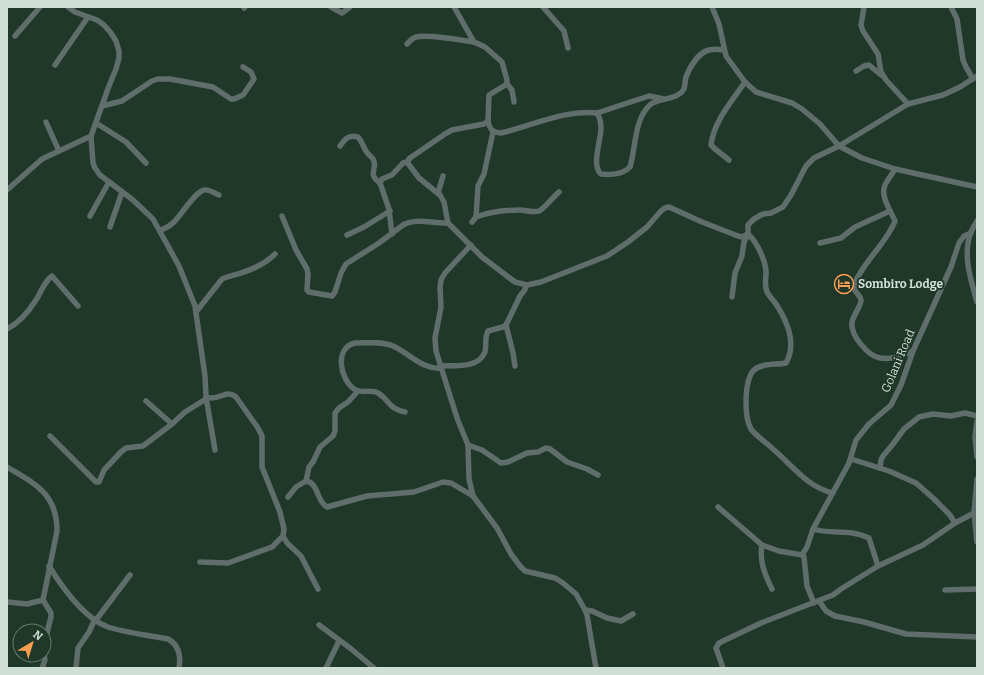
<svg xmlns="http://www.w3.org/2000/svg" width="984" height="675" font-family="Bitter,serif">
  <style>
    .lines { fill: none; stroke-linecap: round; stroke-linejoin: round }
    .street { stroke: #5f6e6a; stroke-width: 5.5 }
    .labels { text-anchor: middle; stroke-width: 4; stroke-linejoin: round; paint-order: stroke }
    .poi-label { font-size: 12px; font-weight: bold; fill: #d0dfd5; stroke: #1f3829; text-anchor: start }
    .street-label { font-size: 12px; fill: #d0dfd5; stroke: #1f3829 }
  </style>
  <rect width="100%" height="100%" fill="#1f3829"/>
  <g class="lines">
    <g class="street">
      <path d="M68,7L75,12L97,20L104,25L111,33L116,41L119,51V58L116,69L109,86L91,136L93,163L95,168L100,175L133,200L153,219L179,266L195,306L205,376L206,397C220,402 225,388 236,397L258,428L262,436V467L280,512L284,529L283,536L272,547L228,563L200,562"/>
      <path d="M331,7L342,13L350,7"/>
      <path d="M454,7L474,42L485,47L502,62L507,80V84L512,90L514,102"/>
      <path d="M543,7L564,31L568,48"/>
      <path d="M712,7L719,24L726,56L745,82L756,92L792,103L802,109L820,124L839,146L862,158L895,169L977,187"/>
      <path d="M864,7L861,25L863,31L878,54L881,72L886,80L908,104"/>
      <path d="M951,7L957,19L963,60L966,67L973,79"/>
      <path d="M244,8L245,7"/>
      <path d="M15,36L40,7"/>
      <path d="M407,44C410,41 412,38 416,37C426,34 462,40 474,42"/>
      <path d="M55,65L88,17"/>
      <path d="M856,71L864,66L869,65L881,75"/>
      <path d="M507,84L489,95L488,121L484,124L452,130L445,134L410,158L407,162L419,178L440,195L444,202L448,223L482,257L507,276L515,282L527,285L541,282L607,256L628,242L647,227L661,211L665,208L669,207L702,222L738,236L742,237L748,234"/>
      <path d="M102,106L122,101L152,81L158,79H170L213,87L231,99H234L243,95L254,79L251,72L243,67"/>
      <path d="M597,113L649,96L664,99"/>
      <path d="M488,121C490,130 492,132 501,133C532,126 565,109 597,113C600,118 601,123 601,128C601,140 591,166 601,174C611,175 623,175 630,167C636,147 634,118 651,104C659,98 678,100 684,89C685,86 685,81 686,77C690,67 698,53 709,50C714,49 719,49 724,50"/>
      <path d="M46,122L59,151"/>
      <path d="M96,123L126,142L146,163"/>
      <path d="M340,146C345,139 349,134 358,137C362,141 363,146 366,151C368,155 372,156 374,161C377,171 367,173 380,183"/>
      <path d="M729,160L715,149L711,145C714,121 732,101 745,82"/>
      <path d="M895,169C892,175 887,180 885,185C880,197 891,211 895,221C886,244 863,262 855,283C852,293 860,293 861,300C862,304 853,316 852,322C850,335 868,356 880,358C892,360 903,355 913,351"/>
      <path d="M7,190L42,159L91,136"/>
      <path d="M438,193L443,176"/>
      <path d="M90,216L109,182"/>
      <path d="M282,216L296,250L307,269L308,274L307,290L309,292L332,296L335,292L341,273L346,264L379,243L403,225C417,217 433,224 448,223"/>
      <path d="M476,217C490,212 505,210 520,210C525,210 533,213 539,211C543,210 554,196 559,192"/>
      <path d="M977,221C975,224 973,228 971,232C962,255 971,280 977,302"/>
      <path d="M472,222L476,217L478,186L484,174L493,132"/>
      <path d="M110,227L122,192"/>
      <path d="M161,230C166,228 170,226 174,222C181,215 195,192 204,190C209,189 214,193 219,195"/>
      <path d="M392,234L389,209L380,183L382,179L392,175L403,163L407,162"/>
      <path d="M347,235L364,227L390,211"/>
      <path d="M820,243L841,238L855,227L890,211"/>
      <path d="M471,245L445,273L441,280L440,288L441,307L435,338L436,351L457,418L468,445L469,479L473,496L497,528L511,554L520,566L525,571L555,578L563,583L576,594L585,610L587,615L596,668"/>
      <path d="M732,297L735,273L742,256L744,242L748,235"/>
      <path d="M196,312L222,279C229,276 235,275 241,273C254,269 265,264 275,254"/>
      <path d="M506,325L513,353L515,366"/>
      <path d="M7,329C19,323 29,311 36,300C41,292 44,282 52,276L78,306"/>
      <path d="M440,366C455,365 478,369 485,352C487,345 484,338 488,331L503,327L506,325L520,296L524,291L527,285"/>
      <path d="M206,397L215,450"/>
      <path d="M146,401L172,424"/>
      <path d="M405,412C388,409 390,400 378,393C370,389 360,394 354,389C340,379 334,348 355,343C367,343 382,341 393,346C409,353 422,370 441,368"/>
      <path d="M977,421L975,437L977,457"/>
      <path d="M50,436L96,482H99L104,470L121,452L126,448L143,446L172,424L185,412L206,399"/>
      <path d="M468,445L482,450L501,463L508,462L527,453L538,452L546,448L550,449L567,462L587,469L598,475"/>
      <path d="M851,459L889,471L916,483L933,498L950,515L955,523"/>
      <path d="M7,467C36,484 57,494 57,531L43,600L27,604L7,602"/>
      <path d="M880,468L881,460L883,456L893,444L904,429L919,417L933,414L951,416L965,413L977,416"/>
      <path d="M977,479L974,513L977,542"/>
      <path d="M306,481C319,483 316,501 327,507L367,496L414,492L443,482L451,483L473,496"/>
      <path d="M306,481L309,467L313,462L320,447L333,436L335,431V413L339,408L348,402L358,391"/>
      <path d="M833,493C807,487 793,466 773,449C768,444 754,434 751,429C744,417 744,380 754,370C761,363 777,365 786,363C797,344 787,321 776,304C773,300 769,296 767,292C764,285 766,280 766,273C766,261 757,242 748,234V225L754,219L763,214L771,213L783,207L791,195L806,166L814,158L839,146L908,104L943,95L960,87L977,76"/>
      <path d="M288,497L296,487L306,481"/>
      <path d="M718,507L762,545L779,551L802,555L804,557L807,586L814,603"/>
      <path d="M813,529C832,535 849,528 869,538L878,566"/>
      <path d="M283,536L287,543L301,556L318,589"/>
      <path d="M762,545C759,561 765,575 772,589"/>
      <path d="M802,555L807,547L813,529L849,463L856,440L869,424L891,405L901,385L913,351L951,267L959,243L964,236L971,233"/>
      <path d="M49,566C62,587 83,618 108,627C126,633 148,635 168,639C179,645 181,656 179,668"/>
      <path d="M945,590L977,589"/>
      <path d="M43,600L51,613V617L44,645"/>
      <path d="M819,601L826,611L835,616L864,622L906,634L977,637"/>
      <path d="M585,610L592,611L607,618L621,621L633,614"/>
      <path d="M96,620L130,575"/>
      <path d="M319,625L350,648L374,668"/>
      <path d="M42,668L45,660L44,654"/>
      <path d="M76,668L78,648L89,632L95,619"/>
      <path d="M326,668L339,641"/>
      <path d="M723,668L716,648L719,643L761,623L833,595L841,589L878,566L923,545L955,523L974,513"/>
    </g>
  </g>
  <defs>
    <symbol id="hotel-ring" viewBox="-11 -11 22 22"><circle r="9.5" fill="#1f3829" stroke="#fb9e50" stroke-width="1.5"/><path d="M-6-4.5h1.5V1H6V5H4.5V3h-9V5H-6ZM-4 0a1.8 1.8 0 1 1 3.6 0ZM.5 0V-2.5h3Q6-2.5 6 0Z" fill="#fb9e50"/></symbol>
  </defs>
  <g fill-rule="evenodd">
    <use href="#hotel-ring" x="833" y="273" width="22" height="22"/>
  </g>
  <g class="labels">
    <g class="poi-label">
      <text x="858" y="288">Sombiro Lodge</text>
    </g>
    <g class="street-label">
      <text transform="translate(898 361) rotate(-67)" y="4">Golani Road</text>
    </g>
  </g>
  <rect width="984" height="675" fill="none" stroke="#d0dfd5" stroke-width="16"/>
  <g transform="translate(32 643) rotate(38)"><circle r="19" fill="#1f3829" stroke="#667b6e"/>
  <path d="M0-3L7 15L0 10L-7 15Z" fill="#fb9e50"/>
  <text y="-6" font-size="11" font-weight="bold" text-anchor="middle" fill="#d0dfd5">N</text>
  </g>
</svg>
